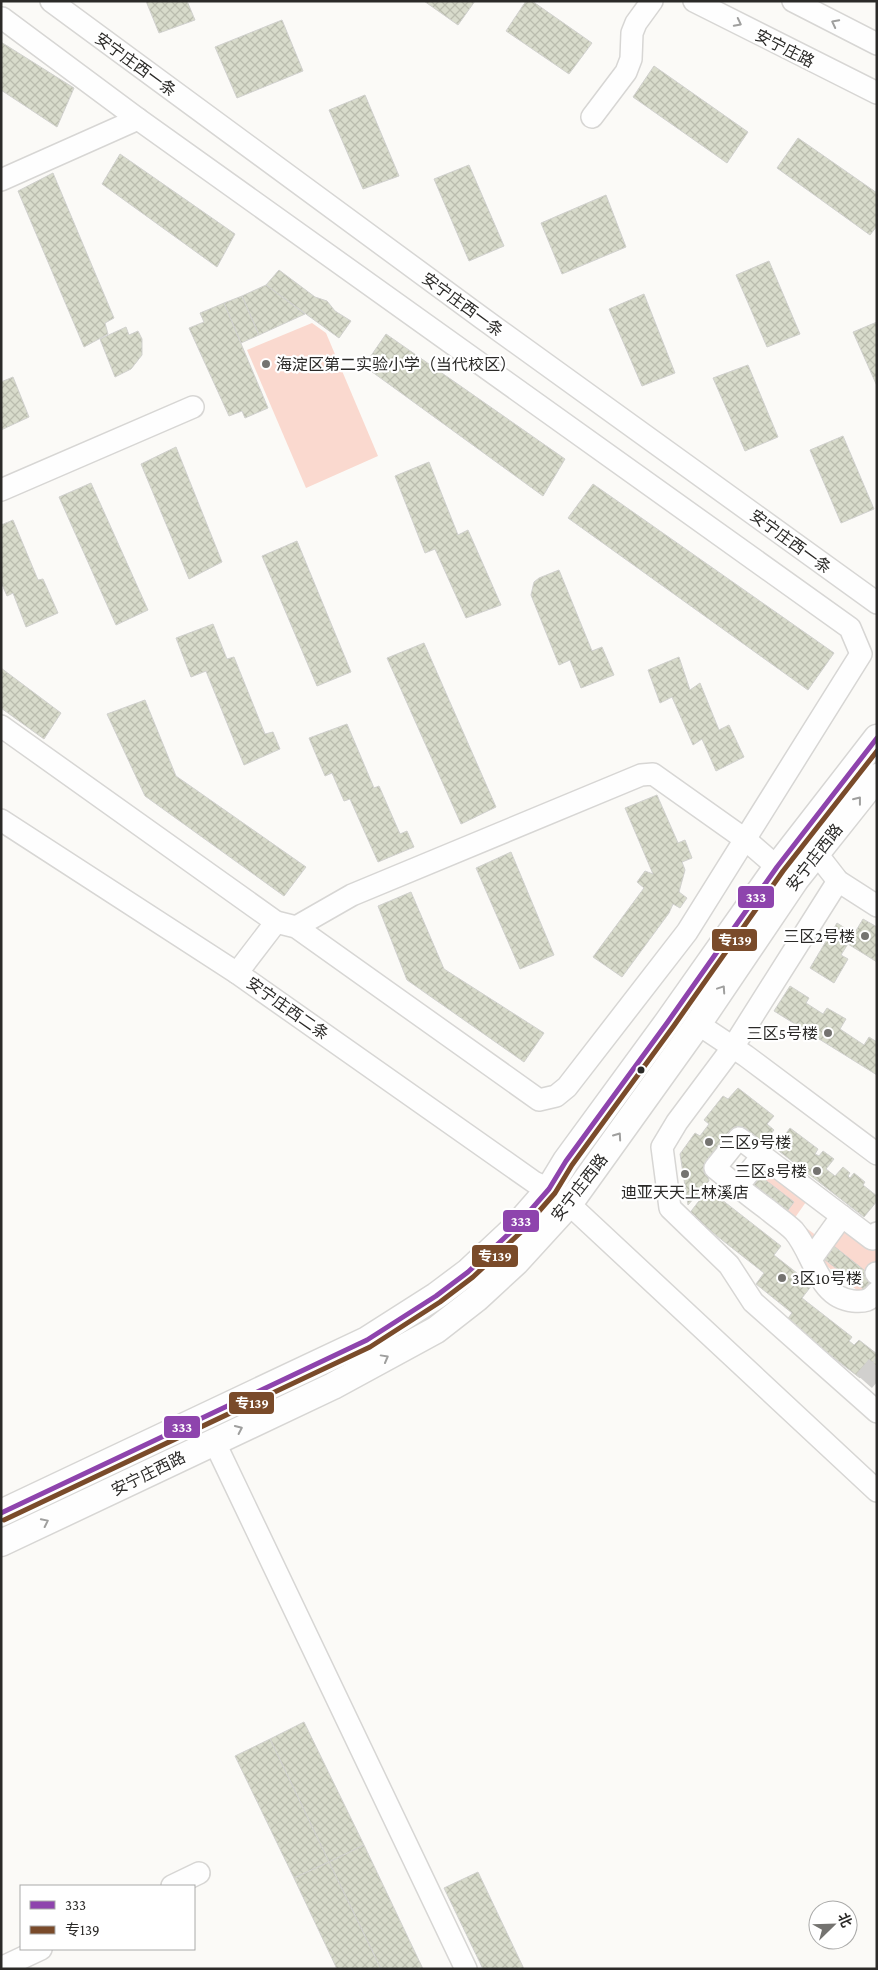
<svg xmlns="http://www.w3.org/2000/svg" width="878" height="1970" font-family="'Crimson Pro','Noto Sans SC',serif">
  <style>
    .green { fill: #fad9cf }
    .building { fill: url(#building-cross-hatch); stroke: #d1d1ce }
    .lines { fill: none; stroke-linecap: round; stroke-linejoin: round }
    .minor-tunnel { stroke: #d1d0ce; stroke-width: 21; stroke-dasharray: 21 11; stroke-linecap: butt }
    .minor-casing { stroke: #d7d6d4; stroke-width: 24 }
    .major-casing { stroke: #d7d6d4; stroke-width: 29 }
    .minor { stroke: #fefefe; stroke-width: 21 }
    .major { stroke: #fefefe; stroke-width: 26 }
    .bus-1-casing { stroke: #fff; stroke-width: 9 }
    .bus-2-casing { stroke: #fff; stroke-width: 9 }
    .bus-1 { stroke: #8e44ad; stroke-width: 5 }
    .bus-2 { stroke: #7a4b2a; stroke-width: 5 }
    .oneway { stroke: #9f9f9e }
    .poi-dot { fill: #747370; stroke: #fff; stroke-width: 2 }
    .bus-dot { fill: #2b2a28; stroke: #fff; stroke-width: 2 }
    .labels { text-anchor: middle; stroke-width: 4.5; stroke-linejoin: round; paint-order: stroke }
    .street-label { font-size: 16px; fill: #2b2a28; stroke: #fff }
    .poi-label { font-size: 16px; fill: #2b2a28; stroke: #fff; text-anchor: start }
    .line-badge { stroke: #fff; stroke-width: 2 }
    .badge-label { font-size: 14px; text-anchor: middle; font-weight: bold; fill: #fff }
  </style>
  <defs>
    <pattern id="building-cross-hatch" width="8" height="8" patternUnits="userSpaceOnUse" patternTransform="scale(1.25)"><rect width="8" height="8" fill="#d8dbcb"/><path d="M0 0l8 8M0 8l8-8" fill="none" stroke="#babcae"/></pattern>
  </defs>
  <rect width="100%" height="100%" fill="#fbfaf7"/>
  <g class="green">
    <path d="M312,323L326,333L378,456L306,488L247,350Z"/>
    <path d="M759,1163L832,1221L806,1202L794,1219L817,1236V1244L741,1185Z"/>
    <path d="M844,1225L877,1248V1278L867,1298L814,1256Z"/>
  </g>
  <g class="building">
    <path d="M146,1H187L195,20L159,33Z"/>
    <path d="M424,1H475L458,25Z"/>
    <path d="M526,1H532L592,43L569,74L506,31Z"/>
    <path d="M282,20L303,71L237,98L215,47Z"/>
    <path d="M1,42L74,88L57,127L1,90Z"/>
    <path d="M654,66L748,132L727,163L633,97Z"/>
    <path d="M365,95L399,176L363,189L329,110Z"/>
    <path d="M798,138L877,193V226L870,235L777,168Z"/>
    <path d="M120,154L235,234L217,267L102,184Z"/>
    <path d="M469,165L504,246L469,261L434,179Z"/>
    <path d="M53,173L114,318L105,323L108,334L84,347L18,191Z"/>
    <path d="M606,195L626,247L562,274L541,223Z"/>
    <path d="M769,261L800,334L767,347L736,275Z"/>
    <path d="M279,270L315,297L327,301L335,311L351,321L339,338L266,285Z"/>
    <path d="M266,285L305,314L259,335L242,296Z"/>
    <path d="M644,294L675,373L642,386L609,309Z"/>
    <path d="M242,296L259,335L241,343L224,303Z"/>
    <path d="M224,303L268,408L245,418L242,411L229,416L189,328L204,322L200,313Z"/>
    <path d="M877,322V386L853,332Z"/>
    <path d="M126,327L129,335L138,331L142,339V355L131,369L115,377L100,339Z"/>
    <path d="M386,334L565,459L543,496L364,366Z"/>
    <path d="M748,365L778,437L745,451L713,378Z"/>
    <path d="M13,377L29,417L1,430V382Z"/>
    <path d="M843,436L874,509L841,523L810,450Z"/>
    <path d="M176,447L222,562L189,579L141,464Z"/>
    <path d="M429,462L458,535L468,530L501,605L466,618L435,549L425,553L395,476Z"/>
    <path d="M91,483L148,610L116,625L59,497Z"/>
    <path d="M593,484L834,653L808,690L568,518Z"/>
    <path d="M13,520L38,580L43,579L58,613L26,627L13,593L7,596L1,582V525Z"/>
    <path d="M297,541L351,672L317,686L262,556Z"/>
    <path d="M559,570L592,651L602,647L614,675L581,688L570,660L559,665L531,595L534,582L539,578Z"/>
    <path d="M213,624L227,659L234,657L265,734L273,732L280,749L244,765L206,671L191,677L176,638Z"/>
    <path d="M424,643L496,807L461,824L387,658Z"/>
    <path d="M679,657L690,690L700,683L719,730L729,725L744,757L716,771L702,739L693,745L672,697L660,703L648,670Z"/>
    <path d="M1,668L61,713L44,739L1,708Z"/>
    <path d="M145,700L176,776L306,867L284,896L145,796L107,714Z"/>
    <path d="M347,724L374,788L379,786L400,834L407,831L414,847L378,862L350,799L344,801L332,773L325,776L309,738Z"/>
    <path d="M657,795L678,843L685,840L692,858L682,862L685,870L679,892L687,898L680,908L673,904L669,913L622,977L593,957L644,888L637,882L645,871L653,874L625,808Z"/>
    <path d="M511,852L554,955L520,969L476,868Z"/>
    <path d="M411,892L444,969L544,1033L524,1062L407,980L378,906Z"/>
    <path d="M863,919L877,927V962L848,944Z"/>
    <path d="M837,923L854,934L841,955L848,959L834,983L810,968Z"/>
    <path d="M790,986L809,998L806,1003L823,1014L827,1008L846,1019L840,1029L864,1045L869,1037L877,1042V1075L774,1011Z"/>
    <path d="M738,1088L774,1116L767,1124L774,1130L760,1148L714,1154L706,1164L709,1181L688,1205L680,1154L695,1133L700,1136L709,1124L704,1120L723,1096L728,1099Z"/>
    <path d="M790,1128L818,1149L815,1154L819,1156L823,1151L834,1159L826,1169L835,1176L843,1167L850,1173L848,1176L850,1178L854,1173L865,1182L863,1185L877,1196V1201L864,1217L775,1148Z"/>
    <path d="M755,1172L794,1202L785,1214L746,1184Z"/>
    <path d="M708,1189L781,1246L774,1255L812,1285L802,1298L852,1337L849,1341L854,1345L859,1340L877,1354V1357L860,1378L786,1321L792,1313L756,1284L764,1273L689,1214Z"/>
    <path d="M830,1243L869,1274L874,1280L866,1291L820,1256Z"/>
    <path d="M877,1358V1372L869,1383L862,1377Z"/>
    <path d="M304,1722L364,1845L329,1862L270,1739Z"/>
    <path d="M270,1739L329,1862L294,1878L235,1756Z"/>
    <path d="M364,1845L423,1969H381L329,1862Z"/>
    <path d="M329,1862L381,1969H337L294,1878Z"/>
    <path d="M478,1872L524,1969H483L444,1888Z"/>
  </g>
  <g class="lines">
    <path class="minor-tunnel" d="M864,1381L877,1366"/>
    <defs>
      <g id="minor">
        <path d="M51,1L482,318L877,603"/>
        <path d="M694,1L877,93"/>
        <path d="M793,1L877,44"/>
        <path d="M592,117L626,72L631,59L632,33L636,23L652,1"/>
        <path d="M1,180L138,119"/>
        <path d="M1,490L193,407"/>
        <path d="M1,726L276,922L296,927L539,1100L556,1096L567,1087L687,932L861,654L850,628L138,119L2,18"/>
        <path d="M1,820L237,973L534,1182L549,1189L569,1204L877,1491"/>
        <path d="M817,854L838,881L877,906"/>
        <path d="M838,881L733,1047L677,1122L662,1147L670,1208L729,1265L753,1302L877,1412"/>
        <path d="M296,927L352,895L641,775L653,774L746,840L777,867L790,875"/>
        <path d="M237,973L276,922"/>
        <path d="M698,1024L746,1056L877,1154"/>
        <path d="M738,1186L762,1156"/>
        <path d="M877,1233L872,1239L739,1138L715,1168C732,1182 749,1196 767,1209C775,1216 786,1223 794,1231C814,1254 818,1298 853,1301C865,1302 869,1301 877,1292"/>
        <path d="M811,1259L842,1216"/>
        <path d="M876,1273L877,1274"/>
        <path d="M214,1441L466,1969"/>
        <path d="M172,1886L199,1873"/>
        <path d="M7,1965L41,1949"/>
      </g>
      <g id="major">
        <path d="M1,1513L367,1340L436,1296L468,1272L515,1228L549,1189L566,1161L667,1023L777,867L877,738"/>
        <path d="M1,1543L333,1386L436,1330L477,1298L516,1262L569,1204L698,1024L796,879L877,777"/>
      </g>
    </defs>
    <use href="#minor" class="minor-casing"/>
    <use href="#major" class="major-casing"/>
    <use href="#minor" class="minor"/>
    <use href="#major" class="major"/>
    <defs>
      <path id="bus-1" d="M1,1513L367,1340L436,1296L468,1272L515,1228L549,1189L566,1161L667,1023L777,867L877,738"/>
      <path id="bus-2" d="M4,1520L370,1347L440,1302L473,1277L520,1233L555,1193L572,1165L673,1027L783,871L877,751"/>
    </defs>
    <use href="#bus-1" class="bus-1-casing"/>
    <use href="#bus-2" class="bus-2-casing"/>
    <use href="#bus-1" class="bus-1"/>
    <use href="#bus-2" class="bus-2"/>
  </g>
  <defs><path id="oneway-chevron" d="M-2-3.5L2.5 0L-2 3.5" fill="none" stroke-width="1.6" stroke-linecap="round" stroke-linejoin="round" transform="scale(1.25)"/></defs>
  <g class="oneway">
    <use href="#oneway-chevron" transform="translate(738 23) rotate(27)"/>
    <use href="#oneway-chevron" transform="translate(835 23) rotate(-153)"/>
    <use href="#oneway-chevron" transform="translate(858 800) rotate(-52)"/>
    <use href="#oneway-chevron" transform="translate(722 989) rotate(-56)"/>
    <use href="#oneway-chevron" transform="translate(618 1136) rotate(-55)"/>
    <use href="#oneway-chevron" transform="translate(385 1358) rotate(-29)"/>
    <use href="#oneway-chevron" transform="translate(239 1429) rotate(-25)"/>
    <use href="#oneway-chevron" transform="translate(45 1522) rotate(-26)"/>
  </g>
  <g class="poi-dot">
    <circle cx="266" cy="364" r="5"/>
    <circle cx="865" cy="936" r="5"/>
    <circle cx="828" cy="1033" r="5"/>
    <circle cx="709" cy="1142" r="5"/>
    <circle cx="817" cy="1171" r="5"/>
    <circle cx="685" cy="1174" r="5"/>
    <circle cx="782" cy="1278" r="5"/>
  </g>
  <circle class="bus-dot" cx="641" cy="1070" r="4.5"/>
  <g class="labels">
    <g class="street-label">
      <text transform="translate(785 48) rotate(27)" y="6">安宁庄路</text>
      <text transform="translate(136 64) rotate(36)" y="6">安宁庄西一条</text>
      <text transform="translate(463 304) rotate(36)" y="6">安宁庄西一条</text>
      <text transform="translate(791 541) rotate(36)" y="6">安宁庄西一条</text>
      <text transform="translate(814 857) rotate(-52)" y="6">安宁庄西路</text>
      <text transform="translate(288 1008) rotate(35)" y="6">安宁庄西二条</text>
      <text transform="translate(579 1187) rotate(-52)" y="6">安宁庄西路</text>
      <text transform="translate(148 1473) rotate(-26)" y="6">安宁庄西路</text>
    </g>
    <g class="poi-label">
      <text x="276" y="370">海淀区第二实验小学（当代校区）</text>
      <text x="855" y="942" text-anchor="end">三区2号楼</text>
      <text x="818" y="1039" text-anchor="end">三区5号楼</text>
      <text x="719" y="1148">三区9号楼</text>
      <text x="807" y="1177" text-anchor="end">三区8号楼</text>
      <text x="685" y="1198" text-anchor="middle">迪亚天天上林溪店</text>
      <text x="792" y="1284">3区10号楼</text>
    </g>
  </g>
  <g class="line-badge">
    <rect x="737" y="885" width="38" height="24" rx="5" fill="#8e44ad"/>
    <rect x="711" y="928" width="47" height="24" rx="5" fill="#7a4b2a"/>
    <rect x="502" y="1209" width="38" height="24" rx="5" fill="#8e44ad"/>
    <rect x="471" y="1244" width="48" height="24" rx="5" fill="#7a4b2a"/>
    <rect x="228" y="1391" width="47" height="24" rx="5" fill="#7a4b2a"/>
    <rect x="163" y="1415" width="38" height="24" rx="5" fill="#8e44ad"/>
  </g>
  <g class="badge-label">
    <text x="756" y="902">333</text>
    <text x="735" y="945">专139</text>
    <text x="521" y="1226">333</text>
    <text x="495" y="1261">专139</text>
    <text x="252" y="1408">专139</text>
    <text x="182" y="1432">333</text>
  </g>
  <rect width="878" height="1970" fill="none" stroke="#2b2a28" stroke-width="5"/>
  <rect x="20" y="1885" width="175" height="65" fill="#ffffff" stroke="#aaaaa9"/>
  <rect x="30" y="1901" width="25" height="8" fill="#8e44ad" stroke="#aaaaa9"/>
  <text x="65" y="1910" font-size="15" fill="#2b2a28">333</text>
  <rect x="30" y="1926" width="25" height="8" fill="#7a4b2a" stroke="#aaaaa9"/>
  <text x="65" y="1935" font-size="15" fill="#2b2a28">专139</text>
  <g transform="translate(833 1925) rotate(67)"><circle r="24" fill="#ffffff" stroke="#aaaaa9"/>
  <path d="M0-4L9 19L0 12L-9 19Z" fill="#747370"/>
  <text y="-8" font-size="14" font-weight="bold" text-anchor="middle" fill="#2b2a28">北</text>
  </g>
</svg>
